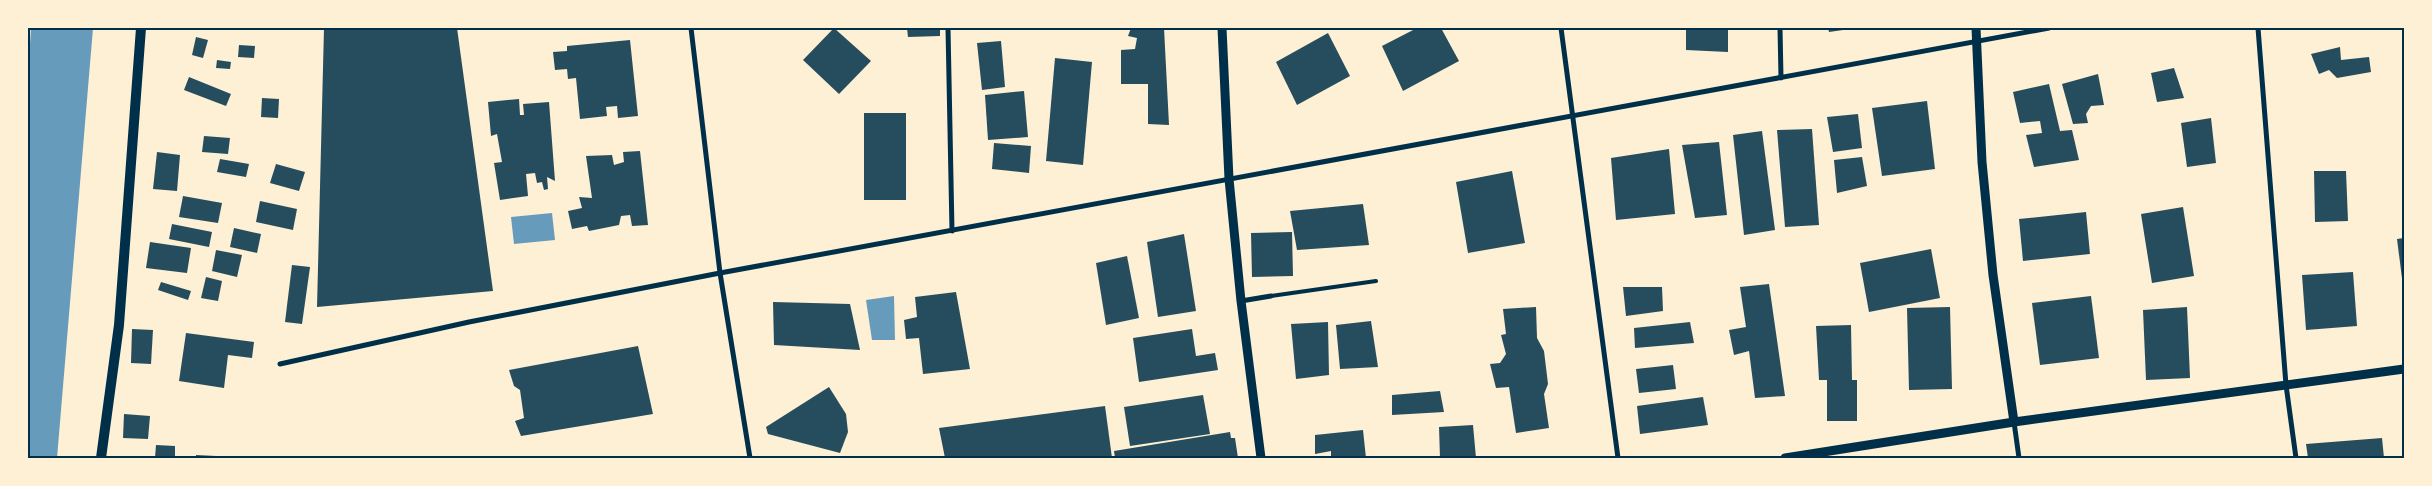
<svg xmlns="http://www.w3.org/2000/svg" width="2432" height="486" font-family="'Titillium Web',sans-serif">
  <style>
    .water { fill: #669bbc }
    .building { fill: #264d5e }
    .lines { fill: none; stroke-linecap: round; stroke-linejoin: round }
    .service { stroke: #003049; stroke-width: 4 }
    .minor { stroke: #003049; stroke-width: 5 }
    .tertiary { stroke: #003049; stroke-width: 9 }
    .secondary { stroke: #003049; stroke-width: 10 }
    .neatline { fill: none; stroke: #003049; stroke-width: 2 }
  </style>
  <rect width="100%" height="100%" fill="#fdf0d5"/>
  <g class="water">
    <path d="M31,28H93L57,458H28V77Z"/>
    <path d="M552,213L555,240L514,244L511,217Z"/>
    <path d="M894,296L895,340H872L866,300Z"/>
  </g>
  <g class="building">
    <path d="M324,28H457L493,291L317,307Z"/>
    <path d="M834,28L871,61L839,94L803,60Z"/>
    <path d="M907,28H940V36L908,37Z"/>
    <path d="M1131,28H1164L1169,125L1148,124V84H1121V50L1135,49L1137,38L1128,36Z"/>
    <path d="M1417,28H1441L1459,61L1403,91L1382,46Z"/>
    <path d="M1686,28H1728V52L1686,50Z"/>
    <path d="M1828,28H1850V29L1829,32Z"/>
    <path d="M1328,33L1350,76L1297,105L1276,62Z"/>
    <path d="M196,37L208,40L203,58L192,55Z"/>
    <path d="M630,40L638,116L618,118L617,106L606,107L607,116L580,119L576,78L568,79L567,69L555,70L553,52L567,51V46Z"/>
    <path d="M1001,41L1005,87L982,90L977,43Z"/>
    <path d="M239,45L255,46L254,58L238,57Z"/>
    <path d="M2340,47L2341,60L2369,57L2371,72L2337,78L2329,70L2319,74L2311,54Z"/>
    <path d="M1055,58L1092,62L1083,165L1046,161Z"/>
    <path d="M217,60L231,62L230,69L216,68Z"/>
    <path d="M2174,68L2184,98L2157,102L2151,73Z"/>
    <path d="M2098,74L2104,105L2091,106L2086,114L2088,123L2073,124L2062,84Z"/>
    <path d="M189,77L231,94L226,106L184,90Z"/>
    <path d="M2049,84L2060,131L2072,130L2079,160L2034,167L2026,135L2042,133L2040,121L2020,123L2013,92Z"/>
    <path d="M1024,91L1028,137L988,140L985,95Z"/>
    <path d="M262,98L279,99L278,118L261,117Z"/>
    <path d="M519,99L520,115H524L523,104L549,102L555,181L547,177L548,189L544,190L542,182L537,183L535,173L526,174L528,196L500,200L494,163L502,162L497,134L491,136L488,102Z"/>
    <path d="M1927,101L1935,169L1882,176L1872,108Z"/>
    <rect x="864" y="113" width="42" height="87"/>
    <path d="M1858,114L1862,148L1833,152L1827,117Z"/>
    <path d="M2211,118L2216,163L2187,167L2181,123Z"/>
    <path d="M1812,129L1819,225L1785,227L1777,130Z"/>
    <path d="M1762,131L1775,230L1744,235L1733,135Z"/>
    <path d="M204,136L230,138L228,154L202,152Z"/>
    <path d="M1719,142L1727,215L1695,218L1682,145Z"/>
    <path d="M994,143L1031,146L1029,173L992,169Z"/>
    <path d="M1669,149L1675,214L1616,220L1611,158Z"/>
    <path d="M640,151L648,225L632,226L630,215L621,216L619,225L589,231L587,226L572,229L568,211L582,208L579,197L592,198L586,156L612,155L614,165L624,162L623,152Z"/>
    <path d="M157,152L180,155L177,191L153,189Z"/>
    <path d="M1862,157L1867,186L1837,193L1834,160Z"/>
    <path d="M220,159L249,164L246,177L217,172Z"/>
    <path d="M276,164L305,172L299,191L270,183Z"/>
    <path d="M1512,171L1525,243L1468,253L1456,182Z"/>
    <path d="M2314,171H2346L2348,221L2315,222Z"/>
    <path d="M183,196L222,203L218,223L179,217Z"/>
    <path d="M260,201L297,209L293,230L256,222Z"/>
    <path d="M1363,204L1369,245L1297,250L1290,211Z"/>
    <path d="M2183,207L2194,276L2152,283L2141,214Z"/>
    <path d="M2086,212L2090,254L2023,261L2019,219Z"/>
    <path d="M172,224L212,232L209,247L169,239Z"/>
    <path d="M234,228L261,234L257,253L230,247Z"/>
    <path d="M1292,232L1293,276L1252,277L1251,233Z"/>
    <path d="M1184,234L1196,311L1158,317L1147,242Z"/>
    <path d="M2404,238V286H2403L2397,239Z"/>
    <path d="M150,242L191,248L187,273L146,268Z"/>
    <path d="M1931,249L1940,298L1869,312L1860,263Z"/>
    <path d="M216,250L242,255L237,277L212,271Z"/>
    <path d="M1127,256L1139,318L1106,325L1096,263Z"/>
    <path d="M292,265L310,267L302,324L285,322Z"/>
    <path d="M2353,272L2357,326L2306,330L2302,275Z"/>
    <path d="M206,277L222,281L218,301L201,298Z"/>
    <path d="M161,282L191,291L188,300L158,290Z"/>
    <path d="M1769,284L1785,396L1755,398L1749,351L1734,355L1729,330L1746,327L1740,287Z"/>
    <path d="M1623,287H1662L1663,311L1626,316Z"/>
    <path d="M956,292L970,369L923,374L919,338L906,339L904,320L917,317L915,297Z"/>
    <path d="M2091,296L2099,358L2040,365L2032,303Z"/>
    <path d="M773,302L850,304L860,350L774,345Z"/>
    <path d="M1536,307L1537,338L1544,351L1548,384L1544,394L1549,428L1516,433L1509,387L1496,388L1490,364L1500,363L1506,354L1501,335L1506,334L1503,309Z"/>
    <path d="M1950,307L1952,389L1909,390L1907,308Z"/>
    <path d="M2187,307L2190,378L2146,380L2143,310Z"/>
    <path d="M1371,321L1378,367L1340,369L1336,325Z"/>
    <path d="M1328,322L1329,375L1296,379L1291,324Z"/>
    <path d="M1690,322L1694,343L1635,348L1634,328Z"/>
    <path d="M1851,325L1852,380H1857V421H1827V380H1819L1816,326Z"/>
    <path d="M132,329L153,330L151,364L131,363Z"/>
    <path d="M1192,329L1196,356L1215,353L1218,370L1139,382L1133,338Z"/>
    <path d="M186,333L254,342L252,358L228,355L224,388L179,381Z"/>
    <path d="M638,346L653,414L521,436L515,421L524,418L520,390L514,386L509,370Z"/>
    <path d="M1673,365L1676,389L1639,393L1636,369Z"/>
    <path d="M829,387L846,414L848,432L840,453L768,434L766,427Z"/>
    <path d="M1440,391L1444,412L1392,415V395Z"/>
    <path d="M1203,395L1210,434L1130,446L1124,407Z"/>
    <path d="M1703,397L1708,425L1640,434L1637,406Z"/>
    <path d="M1105,406L1112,458H945L939,428Z"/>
    <path d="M124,414L150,416L148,439L123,438Z"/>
    <path d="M1473,425L1476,458H1440L1439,427Z"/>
    <path d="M1363,430L1366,458H1331V451L1315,454V435Z"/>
    <path d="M1230,432L1231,438H1235L1238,458H1115L1114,451Z"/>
    <path d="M2382,438L2384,458H2308L2306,444Z"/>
    <path d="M156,445L175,446V458H155Z"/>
    <path d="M196,455L236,457V458H196Z"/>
  </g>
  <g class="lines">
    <path class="service" d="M1271,296L1376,281"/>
    <g class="minor">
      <path d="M691,28L720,273L750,458"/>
      <path d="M948,28L952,231"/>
      <path d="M1561,28L1618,458"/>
      <path d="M1780,28L1781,78"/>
      <path d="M2258,28L2286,385L2296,458"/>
      <path d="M1241,301L1271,296"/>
      <path d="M280,364L469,322L720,273L2049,28"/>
      <path d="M2014,422L2019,458"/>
    </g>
    <g class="tertiary">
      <path d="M1222,28L1229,179L1241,301L1261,458"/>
      <path d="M1976,28L1982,162L1993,275L2014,422"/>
      <path d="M1785,458L2014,422L2404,369"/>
    </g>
    <path class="secondary" d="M101,458L119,325L141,28"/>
  </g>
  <rect width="2432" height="486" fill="none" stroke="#fdf0d5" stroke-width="58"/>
  <rect x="29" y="29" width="2374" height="428" class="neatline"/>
</svg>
